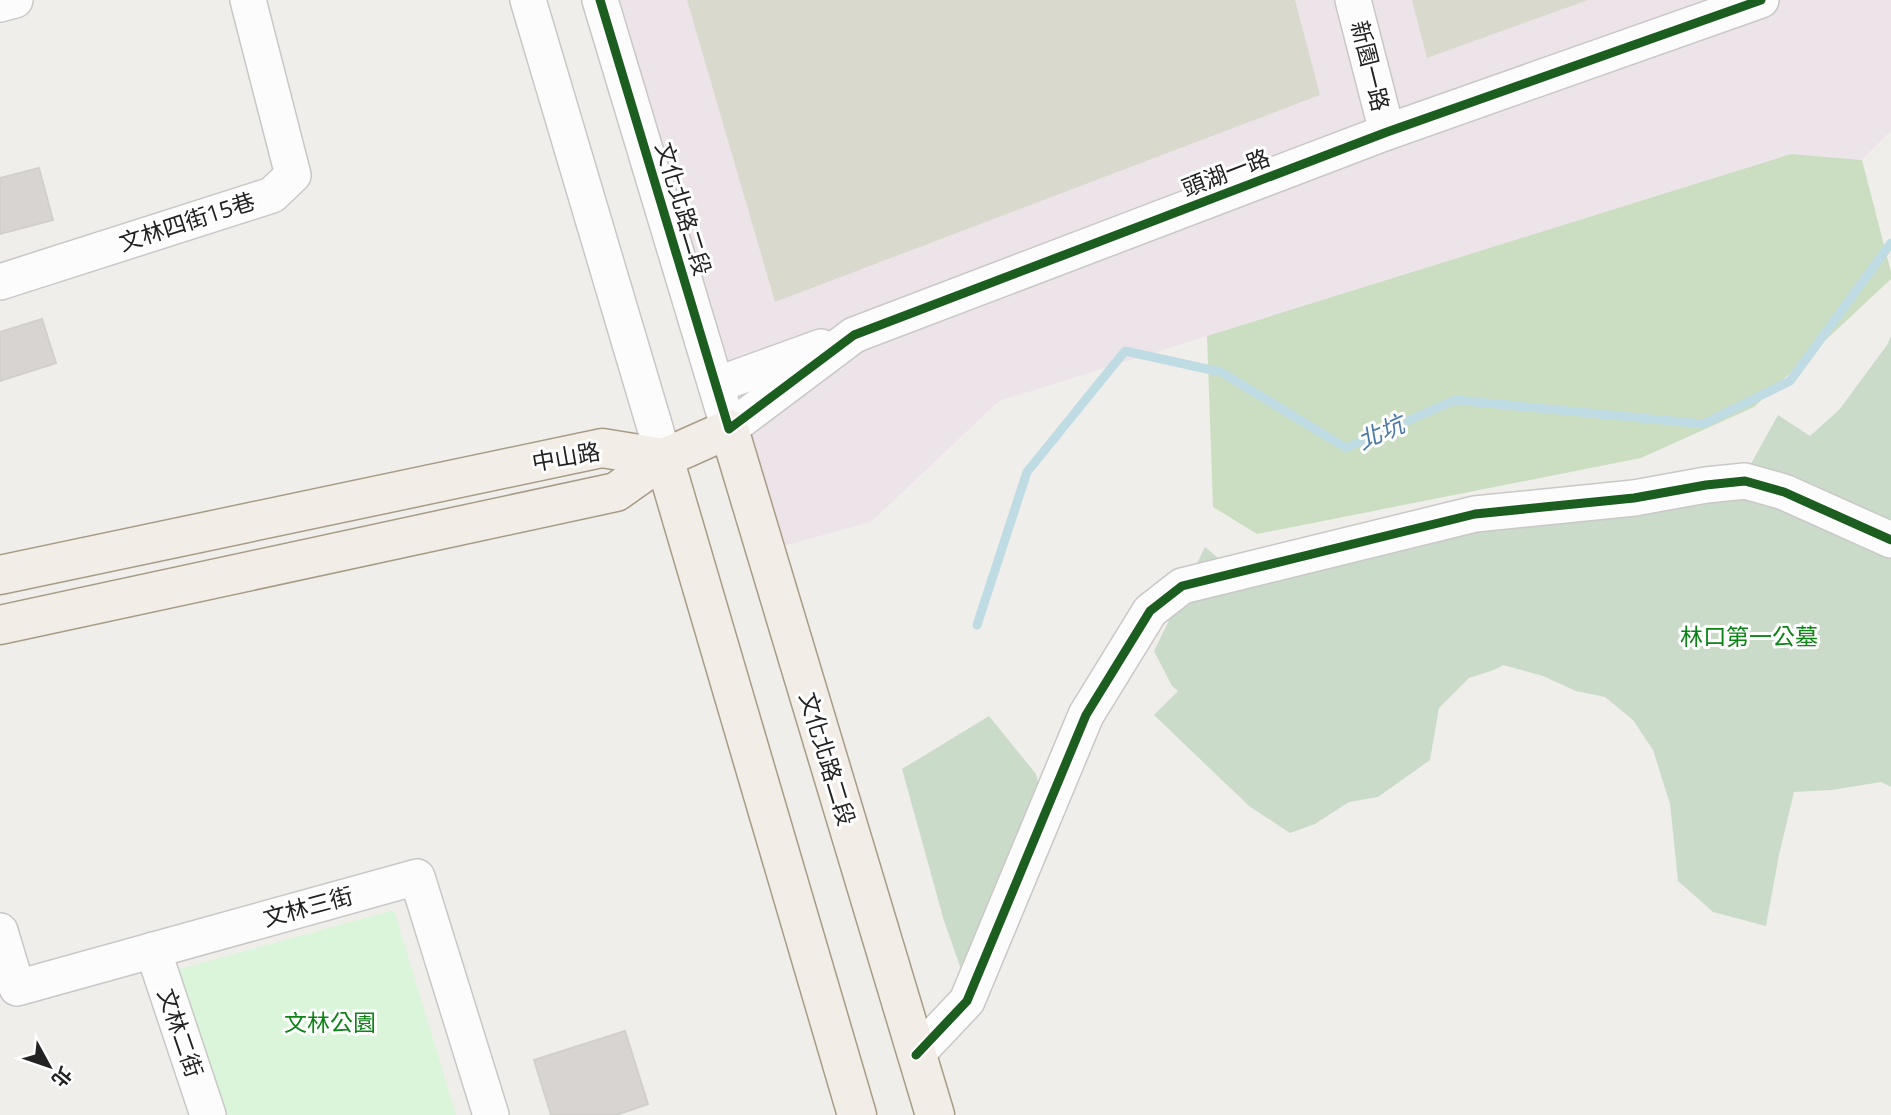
<svg xmlns="http://www.w3.org/2000/svg" width="1891" height="1115" font-family="'Open Sans','Noto Sans TC',sans-serif">
  <style>
    .industrial { fill: #ede4e9 }
    .construction { fill: #d9d9cd }
    .forest { fill: #cbdec1 }
    .cemetery { fill: #cadbca }
    .park { fill: #daf5da }
    .lines { fill: none; stroke-linecap: round; stroke-linejoin: round }
    .stream { stroke: #bfdbe3; stroke-width: 9 }
    .building { fill: #d7d4d2; stroke: #d3d0cc; stroke-width: 2 }
    .minor-casing { stroke: #c9c8c7; stroke-width: 38 }
    .major-casing { stroke: #a79c86; stroke-width: 41 }
    .minor { stroke: #fdfcfc; stroke-width: 35 }
    .major { stroke: #f3ede7; stroke-width: 38 }
    .cycleway-casing { stroke: #fff; stroke-width: 13 }
    .cycleway { stroke: #1b5e20; stroke-width: 9 }
    .labels { text-anchor: middle; stroke-width: 6; stroke-linejoin: round; paint-order: stroke }
    .street-label { font-size: 23px; fill: #222; stroke: #fff }
    .park-label { font-size: 23px; fill: #0c8416; stroke: #fff }
    .water-label { font-size: 24px; font-style: italic; fill: #4a7aab; stroke: #fff }
  </style>
  <rect width="100%" height="100%" fill="#f0eeeb"/>
  <path class="industrial" d="M607,0H1891V131L1862,160L1791,154L999,401L871,522L757,553Z"/>
  <g class="construction">
    <path d="M687,0H1295L1320,95L775,302Z"/>
    <path d="M1412,0H1588L1427,58Z"/>
  </g>
  <path class="forest" d="M1791,154L1862,160L1891,272V279L1754,407L1641,458L1257,534L1213,507L1207,336Z"/>
  <g class="cemetery">
    <path d="M1891,336V787L1881,782L1832,790L1794,792L1779,855L1766,926L1713,912L1678,881L1670,804L1653,750L1633,720L1605,697L1576,691L1543,676L1503,665L1494,670L1469,678L1439,708L1430,760L1378,797L1349,802L1315,824L1290,833L1249,806L1154,715L1178,691L1172,686L1154,651L1205,547L1246,581L1508,523L1737,489L1778,415L1810,436L1839,410L1887,345Z"/>
    <path d="M989,716L1036,774L1044,807L963,975L944,921L902,769Z"/>
  </g>
  <path class="park" d="M394,910L456,1115H211L165,973Z"/>
  <g class="lines">
    <path class="stream" d="M977,625L1027,472L1125,351L1221,372L1346,448L1455,400L1703,424L1790,381L1891,243"/>
  </g>
  <g class="building">
    <path d="M39,168L53,220L0,234V178Z"/>
    <path d="M42,319L56,363L0,381V332Z"/>
    <path d="M625,1031L648,1104L616,1115H551L534,1060Z"/>
  </g>
  <g class="lines">
    <defs>
      <g id="minor">
        <path d="M528,0L664,458"/>
        <path d="M600,0L729,429L854,335L1387,132L1761,0"/>
        <path d="M1353,0L1387,132"/>
        <path d="M0,4L15,0"/>
        <path d="M0,282L272,195L293,175L248,0"/>
        <path d="M716,385L821,347"/>
        <path d="M0,931L17,988L417,877L491,1115"/>
        <path d="M153,950L208,1115"/>
        <path d="M916,1055L967,1001L1086,715L1150,611L1182,586L1475,514L1634,498L1706,485L1745,481L1784,492L1891,540"/>
      </g>
      <g id="major">
        <path d="M664,458L857,1115"/>
        <path d="M0,575L602,448L664,458"/>
        <path d="M0,625L616,492L664,458L729,429L935,1115"/>
      </g>
    </defs>
    <use href="#minor" class="minor-casing"/>
    <use href="#major" class="major-casing"/>
    <use href="#minor" class="minor"/>
    <use href="#major" class="major"/>
    <defs>
      <g id="cycleway">
        <path d="M600,0L729,429L854,335L1387,132L1761,0"/>
        <path d="M916,1055L967,1001L1086,715L1150,611L1182,586L1475,514L1634,498L1706,485L1745,481L1784,492L1891,540"/>
      </g>
    </defs>
    <use href="#cycleway" class="cycleway-casing"/>
    <use href="#cycleway" class="cycleway"/>
  </g>
  <g class="labels">
    <g class="street-label">
      <text transform="translate(1370 66) rotate(76)" y="8">新園一路</text>
      <text transform="translate(1226 173) rotate(-21)" y="8">頭湖一路</text>
      <text transform="translate(683 209) rotate(73)" y="8">文化北路二段</text>
      <text transform="translate(187 222) rotate(-18)" y="8">文林四街15巷</text>
      <text transform="translate(566 457) rotate(-10)" y="8">中山路</text>
      <text transform="translate(827 759) rotate(73)" y="8">文化北路二段</text>
      <text transform="translate(308 907) rotate(-15)" y="8">文林三街</text>
      <text transform="translate(180 1033) rotate(71)" y="8">文林二街</text>
    </g>
    <g class="park-label">
      <text x="1749" y="645">林口第一公墓</text>
      <text x="330" y="1031">文林公園</text>
    </g>
    <g class="water-label">
      <text transform="translate(1381 433) rotate(-24)" y="8">北坑</text>
    </g>
  </g>
  <g transform="translate(49 1066) rotate(130)" stroke="#ffffff" stroke-width="5" paint-order="stroke">
  <path d="M0-5L12 26L0 18L-12 26Z" fill="#222222"/>
  <text y="-10" font-size="19" font-weight="bold" text-anchor="middle" fill="#222222">北</text>
  </g>
</svg>
